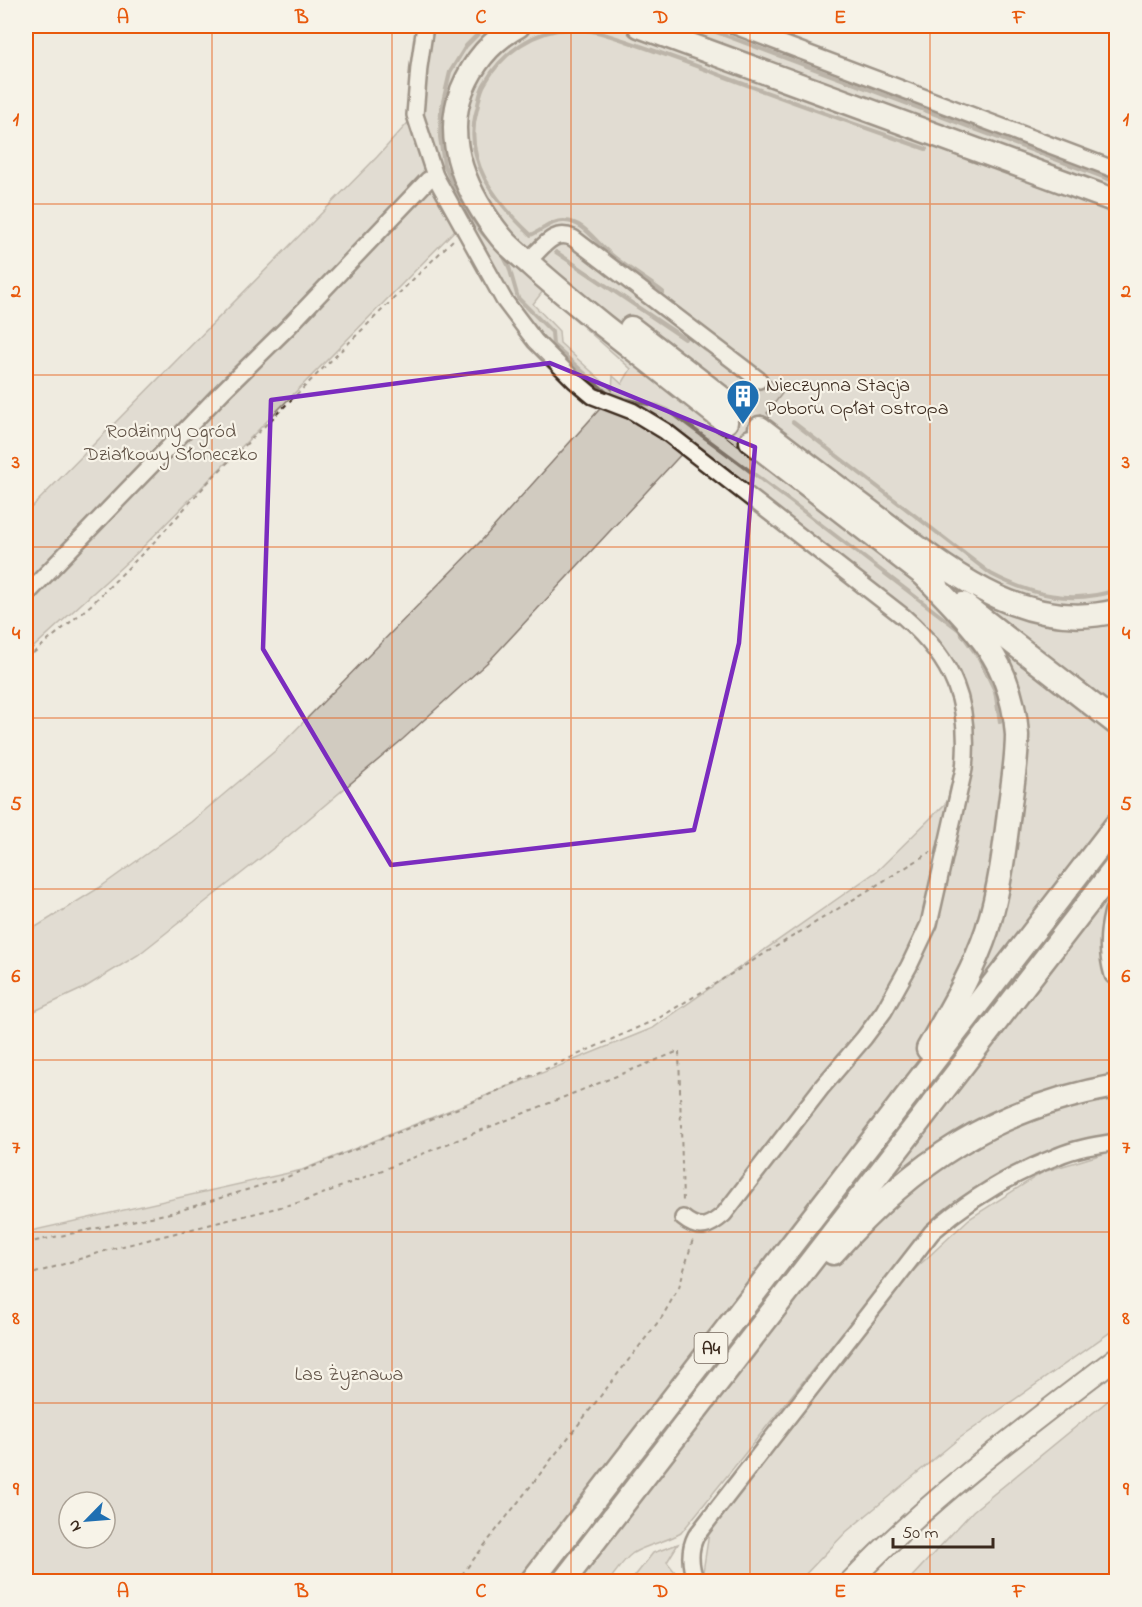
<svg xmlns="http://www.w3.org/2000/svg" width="1142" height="1607" font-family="'Indie Flower',sans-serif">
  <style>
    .green { fill: #d1cbc0; stroke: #867a6f; stroke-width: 1.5; fill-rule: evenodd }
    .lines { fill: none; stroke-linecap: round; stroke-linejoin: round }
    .stream { stroke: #7e7266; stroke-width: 4 }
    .building { fill: #bdb5aa; stroke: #3b2a1e; stroke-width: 1.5 }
    .highway-tunnel { stroke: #cbc4b9; stroke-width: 22; stroke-dasharray: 22 11; stroke-linecap: butt }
    .minor-casing { stroke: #3b2a1e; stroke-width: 20 }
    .major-casing { stroke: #3b2a1e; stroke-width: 24 }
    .highway-casing { stroke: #3b2a1e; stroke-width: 27 }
    .path { stroke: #3b2a1e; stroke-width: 2; stroke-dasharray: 4.5 4.5; stroke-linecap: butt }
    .minor { stroke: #f7f3e8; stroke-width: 15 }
    .major { stroke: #f7f3e8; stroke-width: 20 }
    .highway { stroke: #f7f3e8; stroke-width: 22 }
    .marked { fill: none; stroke: #7b2cbf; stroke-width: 4.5; stroke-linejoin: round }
    .grid { fill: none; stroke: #e8590c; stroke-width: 1.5; stroke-opacity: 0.55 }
    .labels { text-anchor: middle; stroke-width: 4.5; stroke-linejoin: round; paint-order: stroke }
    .shield { fill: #f7f3e8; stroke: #73665b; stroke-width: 1.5 }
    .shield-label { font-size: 18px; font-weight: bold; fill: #3b2a1e }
    .poi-label { font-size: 20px; fill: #3b2a1e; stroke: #f7f3e8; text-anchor: start }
    .park-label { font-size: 20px; fill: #605246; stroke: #f7f3e8 }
    .neatline { fill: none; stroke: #e8590c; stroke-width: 2 }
    .grid-label { font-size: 20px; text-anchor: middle; font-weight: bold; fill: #e8590c }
  </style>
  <rect width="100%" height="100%" fill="#efebe0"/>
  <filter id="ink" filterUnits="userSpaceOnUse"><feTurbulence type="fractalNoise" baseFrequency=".0167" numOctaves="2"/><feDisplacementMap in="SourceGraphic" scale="12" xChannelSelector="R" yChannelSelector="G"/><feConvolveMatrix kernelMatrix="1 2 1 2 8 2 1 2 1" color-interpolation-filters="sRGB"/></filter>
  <g filter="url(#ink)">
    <g class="green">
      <path d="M425,26H735L1116,170V1142L1037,1164L908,1251L681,1533C666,1542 648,1544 633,1553C623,1560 616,1572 609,1581H26V1232L302,1170L653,1028L877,871L947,802L956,762L957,744L956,706L952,691L929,645L687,448L490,660L403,739L280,843L138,955L84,988L26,1015V933L99,888L191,822L275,751L482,540L606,402L535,341L461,224L138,552L26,654V513L377,157L415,115ZM543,291L631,369L622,384L613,376L612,390L560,343L559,331L533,304ZM69,1502H105V1538H69Z"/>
      <path d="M1116,1150V1328L957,1440L846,1532L799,1581H712L703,1572L709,1533L914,1270L969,1219L1043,1172Z"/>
      <path d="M1116,1394V1581H908L973,1511Z"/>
      <path d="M678,1544L667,1562L682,1581H631L653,1553Z"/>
    </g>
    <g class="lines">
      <g class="stream">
        <path d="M486,26L466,46L450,72L441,110L440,137L444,165L460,200L482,233L504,257L509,267L518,298L552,332L553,345L611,397"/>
        <path d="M700,26L1116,182"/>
        <path d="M556,252L685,339"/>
        <path d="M663,292C645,278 623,266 606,250C593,239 584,222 565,221C552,220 543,230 531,235C495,201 462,161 477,109C479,101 480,90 485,83C502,53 534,30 569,29C589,28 608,35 626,41C655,51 684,61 712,72C783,99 855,124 926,149"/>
        <path d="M618,398L658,406L668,410L790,501L959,630L979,658L995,691L1000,722"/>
        <path d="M793,422L991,574C1031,595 1072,605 1116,590"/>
      </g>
    </g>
    <path class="building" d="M768,379L784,391L767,413L770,416L769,418L761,415H755L750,419L747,428L740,433L738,440V446L725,435L736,431L739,422L747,417L749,410V404L744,398L753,388L758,390L766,386Z"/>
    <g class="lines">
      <g class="highway-tunnel">
        <path d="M736,409L760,428"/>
        <path d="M726,422L751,441"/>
      </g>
      <defs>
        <g id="minor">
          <path d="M425,26L419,67L415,115L435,176L504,300L535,341L574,380L593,396L632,411L665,431L904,617C954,661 971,703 964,769L929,924L909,966L884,1011L864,1038L822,1087L724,1214C710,1226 700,1232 683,1218"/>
          <path d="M735,26L1116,170"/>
          <path d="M535,254C546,243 556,230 573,238L759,380"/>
          <path d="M26,595L222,392L287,328L428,180L435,176"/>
          <path d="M696,1582C690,1566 688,1551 696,1536L932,1232C968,1200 1012,1174 1058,1156C1076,1148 1097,1145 1116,1142"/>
        </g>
        <path id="major" d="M850,1582C931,1497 1023,1429 1116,1358"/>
        <g id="highway">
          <path d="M518,26C492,40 473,63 462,90C442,142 468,196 501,237C509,247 521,256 531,265C554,286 579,306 604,326C645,358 685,390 726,422"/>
          <path d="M639,26L1116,201"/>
          <path d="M631,328L736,409"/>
          <path d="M760,428C799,458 837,487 876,516C947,569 1022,634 1116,611"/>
          <path d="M751,441L937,585"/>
          <path d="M926,577C954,607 989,639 1004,677C1011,695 1016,717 1017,735C1017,758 1013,781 1010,804C1005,846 1000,889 987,930C973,972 950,1010 928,1049"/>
          <path d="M963,604L1116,723"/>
          <path d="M1116,913C1111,933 1110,953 1116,973"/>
          <path d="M833,1253C913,1162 996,1107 1116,1086"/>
          <path d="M531,1582L1116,825"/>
          <path d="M563,1582L1116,867"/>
        </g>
      </defs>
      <use href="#minor" class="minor-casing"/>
      <use href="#major" class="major-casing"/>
      <use href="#highway" class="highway-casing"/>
      <g class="path">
        <path d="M26,659L91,605L157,539L211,479L454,239"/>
        <path d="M26,1243L175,1212L282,1179L466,1105L659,1018L931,852"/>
        <path d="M26,1276L111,1249L305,1201L679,1051L683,1203"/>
        <path d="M456,1582L662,1317L679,1287L693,1239"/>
      </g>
      <use href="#minor" class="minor"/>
      <use href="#major" class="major"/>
      <use href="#highway" class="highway"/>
    </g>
  </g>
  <path d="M0 0H1142V1607H0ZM550,363L755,447L739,643L694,830L391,865L263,649L271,400Z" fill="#efebe0" fill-opacity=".55" fill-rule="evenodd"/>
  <path class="marked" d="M550,363L755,447L739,643L694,830L391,865L263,649L271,400Z"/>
  <path class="grid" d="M212,26V1582M392,26V1582M571,26V1582M750,26V1582M930,26V1582M26,204H1116M26,375H1116M26,547H1116M26,718H1116M26,889H1116M26,1060H1116M26,1232H1116M26,1403H1116"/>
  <defs>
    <symbol id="building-pin" viewBox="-11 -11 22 30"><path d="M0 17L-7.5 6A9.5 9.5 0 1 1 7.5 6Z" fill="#1f6fb2" stroke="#f7f3e8"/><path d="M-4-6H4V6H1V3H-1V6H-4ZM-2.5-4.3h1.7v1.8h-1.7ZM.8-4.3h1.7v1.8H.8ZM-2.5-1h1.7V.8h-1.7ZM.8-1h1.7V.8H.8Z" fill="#fff"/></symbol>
  </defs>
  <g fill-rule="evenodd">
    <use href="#building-pin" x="724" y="377" width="38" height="52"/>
  </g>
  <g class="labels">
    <rect class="shield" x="694.5" y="1333" width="33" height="30" rx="4.5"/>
    <g class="shield-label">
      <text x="711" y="1354">A4</text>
    </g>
    <g class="poi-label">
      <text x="766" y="391">Nieczynna Stacja<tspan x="766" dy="23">Poboru Opłat Ostropa</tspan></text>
    </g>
    <g class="park-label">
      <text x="171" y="437">Rodzinny Ogród<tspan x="171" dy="23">Działkowy Słoneczko</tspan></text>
      <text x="349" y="1380">Las Żyznawa</text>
    </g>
  </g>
  <rect width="1142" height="1607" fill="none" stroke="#f7f3e8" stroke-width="66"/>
  <g transform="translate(87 1520) rotate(245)"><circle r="28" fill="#f7f3e8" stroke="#aca397" stroke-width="1.5"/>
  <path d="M0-4.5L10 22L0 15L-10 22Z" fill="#1f6fb2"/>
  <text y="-9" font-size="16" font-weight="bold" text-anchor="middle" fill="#3b2a1e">N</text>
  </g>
  <path d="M893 1538v9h100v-9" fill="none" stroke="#3b2a1e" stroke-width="3"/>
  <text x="902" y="1538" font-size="18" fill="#3b2a1e" stroke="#f7f3e8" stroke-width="4.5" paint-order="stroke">50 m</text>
  <rect x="33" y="33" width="1076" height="1541" class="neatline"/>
  <g class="grid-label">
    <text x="123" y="23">A</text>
    <text x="302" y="23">B</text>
    <text x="481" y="23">C</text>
    <text x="661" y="23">D</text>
    <text x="840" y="23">E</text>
    <text x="1019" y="23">F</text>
    <text x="16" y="125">1</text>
    <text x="1126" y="125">1</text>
    <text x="16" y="297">2</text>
    <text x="1126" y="297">2</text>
    <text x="16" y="468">3</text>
    <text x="1126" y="468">3</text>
    <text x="16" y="639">4</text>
    <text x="1126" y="639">4</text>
    <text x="16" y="810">5</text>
    <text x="1126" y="810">5</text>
    <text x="16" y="982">6</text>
    <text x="1126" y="982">6</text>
    <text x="16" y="1153">7</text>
    <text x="1126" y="1153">7</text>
    <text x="16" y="1324">8</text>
    <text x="1126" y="1324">8</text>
    <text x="16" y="1495">9</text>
    <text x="1126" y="1495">9</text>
    <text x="123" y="1597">A</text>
    <text x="302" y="1597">B</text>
    <text x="481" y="1597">C</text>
    <text x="661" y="1597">D</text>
    <text x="840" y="1597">E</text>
    <text x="1019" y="1597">F</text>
  </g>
</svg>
